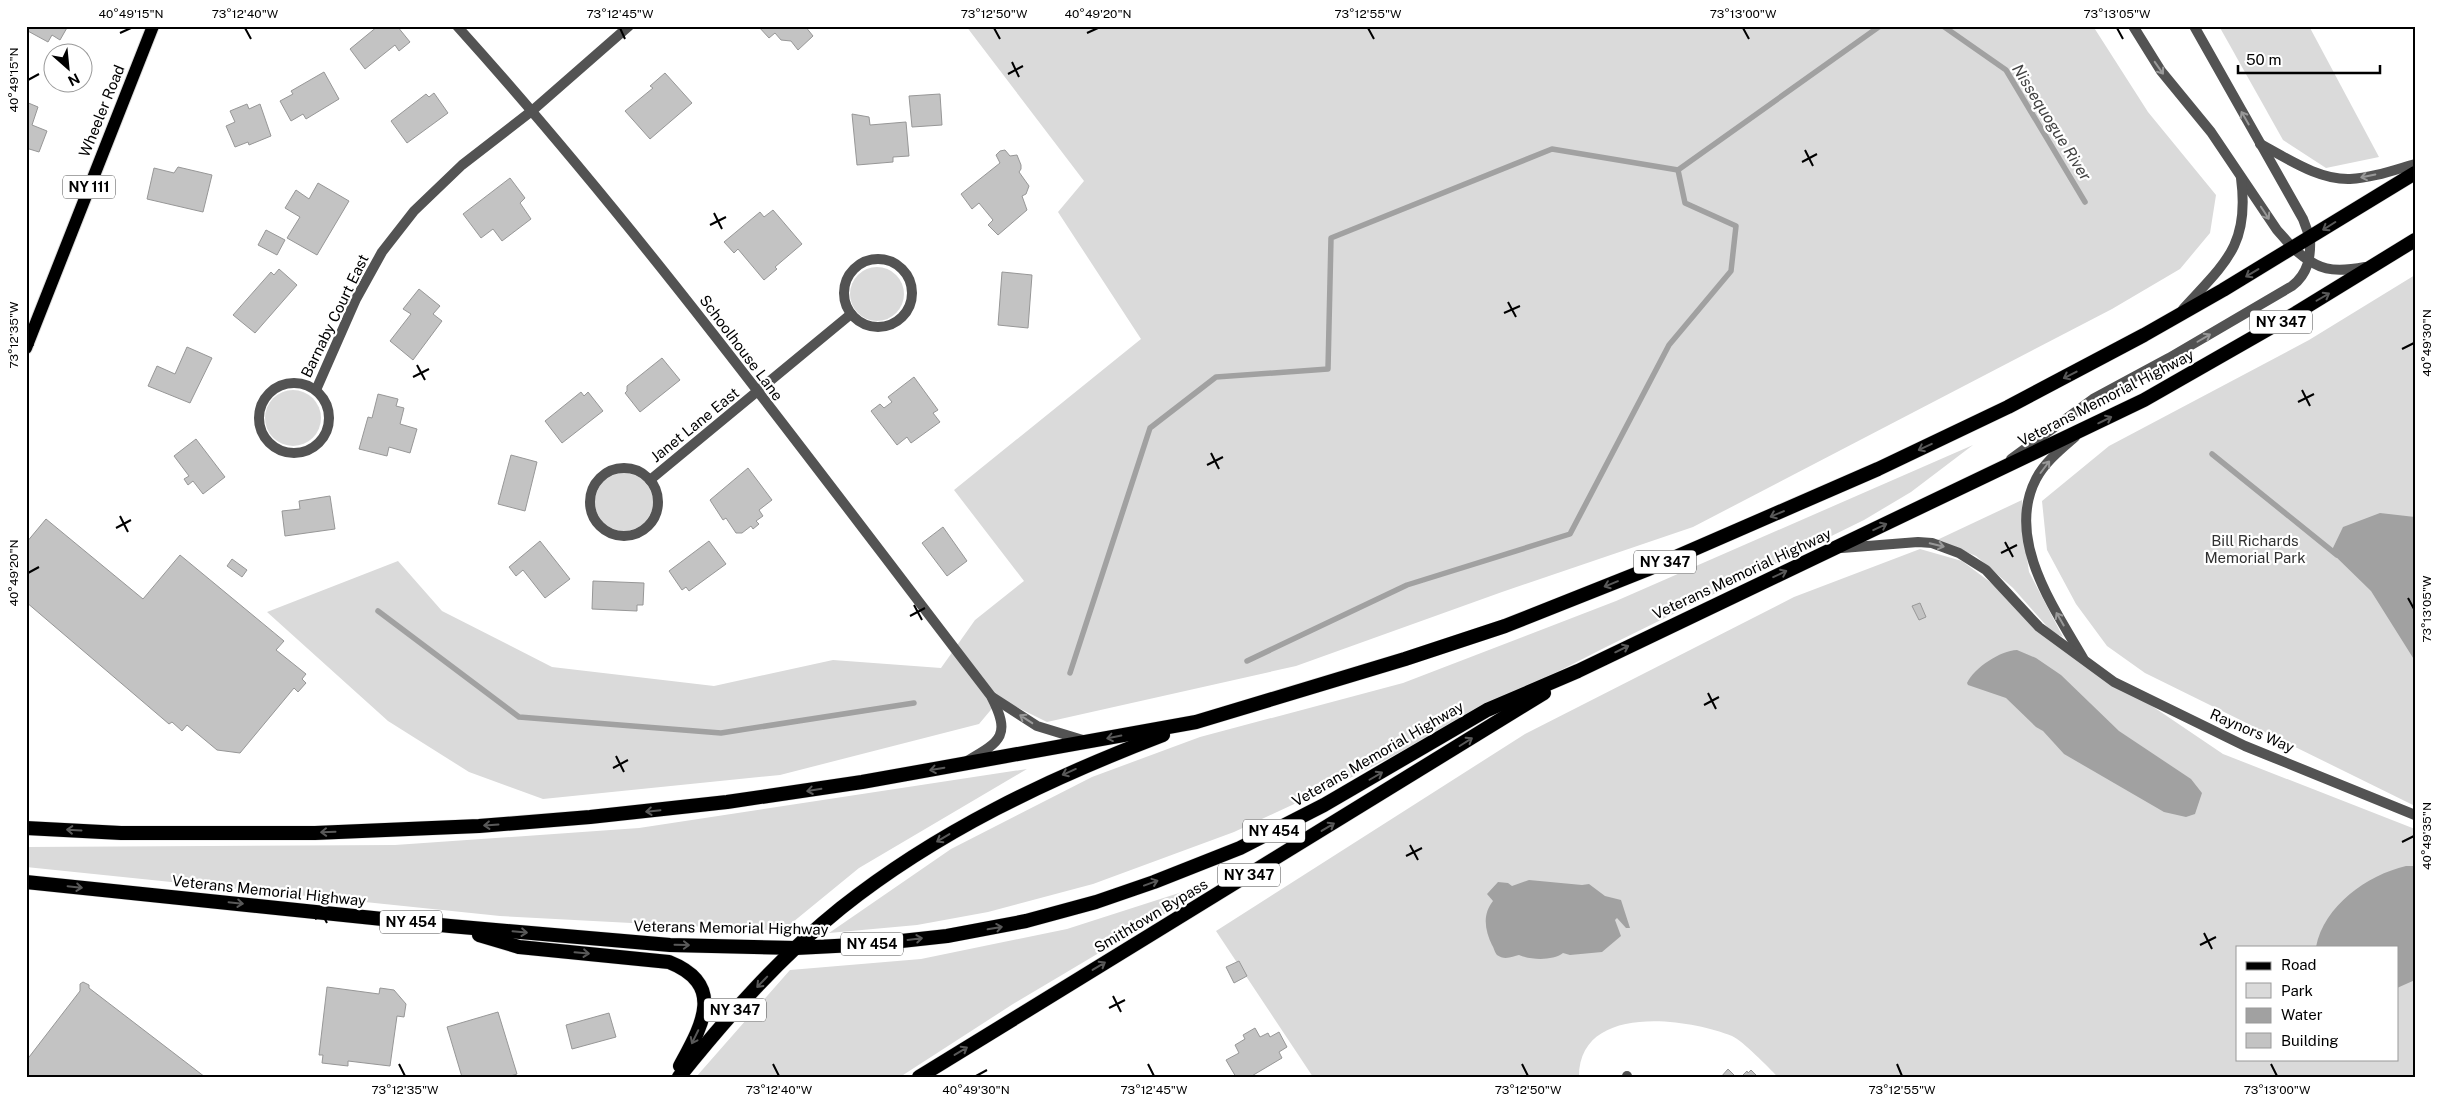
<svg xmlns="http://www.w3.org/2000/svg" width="2441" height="1103" font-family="'Public Sans',sans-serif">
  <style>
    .green { fill: #dadada; fill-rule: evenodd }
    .water { fill: #a1a1a1 }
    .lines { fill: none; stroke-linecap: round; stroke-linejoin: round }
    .stream { stroke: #a1a1a1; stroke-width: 5.5 }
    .building { fill: #c3c3c3; stroke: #979797 }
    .primary-casing { stroke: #dbdbdb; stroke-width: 14 }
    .trunk-casing { stroke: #dbdbdb; stroke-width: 15 }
    .minor { stroke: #535353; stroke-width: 10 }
    .tertiary { stroke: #535353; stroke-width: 10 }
    .primary { stroke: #000; stroke-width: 12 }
    .trunk { stroke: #000; stroke-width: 14 }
    .oneway { stroke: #989898 }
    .oneway2 { stroke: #595959 }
    .ticks { fill: none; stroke: #000; stroke-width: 2 }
    .labels { text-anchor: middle; stroke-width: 4.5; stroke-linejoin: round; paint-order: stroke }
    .shield { fill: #fff; stroke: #4c4c4c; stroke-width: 1 }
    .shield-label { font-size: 14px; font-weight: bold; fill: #000 }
    .street-label { font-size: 15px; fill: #000; stroke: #fff }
    .park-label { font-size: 15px; fill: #313131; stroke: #fff }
    .water-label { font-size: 16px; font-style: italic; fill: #424242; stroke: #fff }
    .neatline { fill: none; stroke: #000; stroke-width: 2 }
    .ticks-label { font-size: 12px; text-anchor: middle; fill: #000 }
  </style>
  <rect width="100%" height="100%" fill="#fff"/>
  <g class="green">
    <path d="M966,26H2093L2148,112L2216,195L2210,233L2180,269L2112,309L1693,527L1502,592L1296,666L1047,722L1000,699L979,724L780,775L543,799L469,772L388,721L267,612L398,561L442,611L552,667L714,686L833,660L941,668L975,620L1024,581L954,490L1141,339L1058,212L1084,181Z"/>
    <path d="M2219,26H2309L2379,157L2326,168L2283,140Z"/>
    <circle cx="877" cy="294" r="27"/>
    <path d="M2415,275V806L2145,673L2107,646L2076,604L2047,550L2042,501L2109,446L2309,340Z"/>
    <circle cx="293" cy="418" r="28"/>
    <path d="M1973,445L1911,492L1864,520L1604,648L1348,779L1234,832L1093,884L988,912L917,925L829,933L951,849L1092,777L1200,737L1403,683L1616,601Z"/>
    <circle cx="624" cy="502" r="29"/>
    <path d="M2022,500L2023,531L2029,572L2063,637L2052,632L2013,588L1976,556L1937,540Z"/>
    <path d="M1920,549L1962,561L2002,591L2038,629L2223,754L2415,829V1077H1778C1768,1067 1743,1041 1732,1036C1687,1018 1579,1003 1579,1077H1313L1216,931L1525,734L1794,597ZM2237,947H2397V1059H2237Z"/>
    <path d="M1027,769L859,868L782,931L500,916L26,867V847L395,845L639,828Z"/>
    <path d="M1210,883L1183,903L1013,1004L900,1077H696L790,970L921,959L1067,929Z"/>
  </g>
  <g class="water">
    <path d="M2380,513L2415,517V661L2371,591L2331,552L2343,527Z"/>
    <path d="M2017,650L2036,658L2061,675L2119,731L2191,779L2202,793L2195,814L2186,817L2164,812L2064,754L2043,731L2036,727L2006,698L1968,685L1967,683C1975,667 2000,651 2017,650Z"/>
    <path d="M2406,866H2415V980L2397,988V947H2316C2324,906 2367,875 2406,866Z"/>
    <path d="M1529,880L1582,885L1589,884L1605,896L1621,900L1630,928H1626L1617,918L1615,920L1621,936L1602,952L1570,955L1563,953C1553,961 1530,960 1519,955C1513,956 1505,961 1497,955C1495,953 1494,948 1492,945C1485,930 1482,915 1493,901L1487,894L1498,882L1508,883L1512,886Z"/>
  </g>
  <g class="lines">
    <g class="stream">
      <path d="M1943,26L2006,70L2085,202"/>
      <path d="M2212,454L2337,555"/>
      <path d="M378,611L519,717L721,733L914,703"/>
      <path d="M1247,661L1407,585L1570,534L1669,345L1731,271L1736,226L1685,203L1678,170"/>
      <path d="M1070,673L1150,428L1216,377L1328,369L1331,238L1552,149L1678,170L1880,26"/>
    </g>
  </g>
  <g class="building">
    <path d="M26,26H68L60,40L52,35L48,42L26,30Z"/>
    <path d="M378,26H397L410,42L399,51L395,45L365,69L350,49Z"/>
    <path d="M758,26H805L813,36L798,50L791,41L781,40L775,33L769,38Z"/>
    <path d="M324,72L339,99L306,119L303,114L291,121L280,101L293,94L291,91Z"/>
    <path d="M665,73L692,103L650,139L625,111L653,88L650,86Z"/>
    <path d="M434,93L448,113L407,143L391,121L426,94L429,97Z"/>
    <path d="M940,94L942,125L912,127L909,96Z"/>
    <path d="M26,102L38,107L32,125L47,131L39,152L26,148Z"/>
    <path d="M247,104L249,109L260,104L271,136L249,145L248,142L235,147L226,126L235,122L230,111Z"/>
    <path d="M852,114L869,117L870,125L906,122L909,156L893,157V162L857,165Z"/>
    <path d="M1005,150L1010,156L1017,155L1021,165V169L1019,172L1029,186L1026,194L1022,196L1027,210L998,235L988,225L993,220L979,203L972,209L961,194L1000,163L996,155L1000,151Z"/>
    <path d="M178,167L212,175L203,212L147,199L154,168L174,173Z"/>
    <path d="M510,178L525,198L520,203L531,219L502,241L493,229L481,238L463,214Z"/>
    <path d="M318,183L349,201L317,255L287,238L300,217L285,208L296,190L309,199Z"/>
    <path d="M773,210L802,244L775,267L777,269L764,280L738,249L734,253L724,242L760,212L764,217Z"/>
    <path d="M266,230L285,240L277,255L258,245Z"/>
    <path d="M279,269L297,285L255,333L233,315L271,272L274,275Z"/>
    <path d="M1002,272L1032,275L1028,328L998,325Z"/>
    <path d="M419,289L440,306L433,314L442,321L413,360L390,341L411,314L403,309Z"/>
    <path d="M187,347L212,358L190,403L148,386L157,366L175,374Z"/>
    <path d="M662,358L680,380L640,412L625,393L627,391V386Z"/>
    <path d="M914,377L938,410L933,413L940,422L911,443L907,437L897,445L871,411L880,404L884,408L892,402L888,397Z"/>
    <path d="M581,392L584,396L588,392L603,411L562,443L545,421Z"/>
    <path d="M378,394L398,399L396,406L404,408L400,424L417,429L410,453L389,447L387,456L359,449L368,417L372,418Z"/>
    <path d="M196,439L225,477L203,494L193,481L188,485L184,479L189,476L174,456Z"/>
    <path d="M511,455L537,462L525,511L498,504Z"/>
    <path d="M748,468L772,500L759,510L763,516L756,521L759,524L753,529L751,526L742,533H736L726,518L723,520L710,500Z"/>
    <path d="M330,496L335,529L285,536L282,511L300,509L299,501Z"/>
    <path d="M46,519L143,599L180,555L284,641L276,650L306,674L302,679L306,683L298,692L294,688L240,753L217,750L187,725L182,731L172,722L169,724L26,602V543Z"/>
    <path d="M943,527L967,561L947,576L922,543Z"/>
    <path d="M540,541L570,579L545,598L523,570L516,576L509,567Z"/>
    <path d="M709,541L726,564L689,591L686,587L682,590L669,571Z"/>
    <path d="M232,559L247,570L242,577L227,566Z"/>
    <path d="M593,581L644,583L643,605H637V611L592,609Z"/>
    <path d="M1920,603L1926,617L1919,620L1912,606Z"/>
    <path d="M1239,961L1247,976L1234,983L1226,967Z"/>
    <path d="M83,982L89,985V988L205,1077H26V1061L80,991V984Z"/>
    <path d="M327,987L379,994L380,988L394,990L406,1004L404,1017L397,1016L390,1066L348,1061V1066L322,1063L323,1055H319Z"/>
    <path d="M498,1012L517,1074L507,1077H462L447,1027Z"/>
    <path d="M609,1013L616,1037L572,1049L566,1025Z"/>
    <path d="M1255,1028L1260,1037L1268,1033L1270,1037L1279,1032L1287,1047L1279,1052L1282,1058L1250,1077H1236L1226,1060L1239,1053L1235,1045L1245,1039L1243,1035Z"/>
    <path d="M1728,1069L1736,1077H1721Z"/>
    <path d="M1751,1070L1758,1077H1741L1747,1071L1748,1073Z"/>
  </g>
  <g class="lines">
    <defs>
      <path id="primary" d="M26,348L153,26"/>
      <g id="trunk">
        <path d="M26,828L121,833H315L479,826L590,817L727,802L862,782L1196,722L1405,659L1505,626L1646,570L1878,469L2008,407L2144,335L2223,290L2415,173"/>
        <path d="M26,882L450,926L670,945L796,948L874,944L947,936L1026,921L1096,902L1154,882L1240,848L1324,805L1487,710L1578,671L2144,400L2296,313L2415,240"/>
        <path d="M479,935L519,947L669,962C727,985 701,1027 680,1066"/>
        <path d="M679,1077C728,1016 780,957 841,908C938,831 1048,779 1163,735"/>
        <path d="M919,1077L1544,693"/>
      </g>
    </defs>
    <use href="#primary" class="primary-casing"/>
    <use href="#trunk" class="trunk-casing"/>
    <g class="minor">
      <path d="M457,26C648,238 817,470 991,696C1011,735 1002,741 967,761"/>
      <path d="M2133,26L2161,71L2211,132L2277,230L2293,248"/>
      <path d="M2194,26L2303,219L2310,238"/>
      <circle cx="878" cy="293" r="34"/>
      <circle cx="294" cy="418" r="35"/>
      <path d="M316,390L356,299L382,252L414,211L462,165L533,110L629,26"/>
      <path d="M2075,437C2060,450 2045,462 2036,479C2005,539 2054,608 2083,658"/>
      <circle cx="624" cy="502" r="34"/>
      <path d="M650,480L851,314"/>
      <path d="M1842,548L1918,542L1932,543L1959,553L1986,570L2039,627L2114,682L2245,746L2415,815"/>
      <path d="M992,697L1037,726L1086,741"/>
      <path d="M1627,1076V1077"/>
    </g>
    <g class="tertiary">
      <path d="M2260,144C2287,158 2318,180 2350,179C2372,178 2394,170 2415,164"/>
      <path d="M2293,248C2318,271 2333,273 2365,267"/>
      <path d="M2183,309C2225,263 2250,245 2241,178"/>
      <path d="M2011,459L2093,399L2169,358L2292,286C2308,274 2311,257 2310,238"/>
    </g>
    <use href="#primary" class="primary"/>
    <use href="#trunk" class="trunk"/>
  </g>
  <defs><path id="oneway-shaft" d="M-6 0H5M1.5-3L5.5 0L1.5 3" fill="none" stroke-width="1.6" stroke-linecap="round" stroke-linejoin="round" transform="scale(1.25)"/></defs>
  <g class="oneway">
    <use href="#oneway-shaft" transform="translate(2159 68) rotate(55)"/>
    <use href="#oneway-shaft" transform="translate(2245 118) rotate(-120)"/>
    <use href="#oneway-shaft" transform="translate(2368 176) rotate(168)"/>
    <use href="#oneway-shaft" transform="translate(2265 213) rotate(57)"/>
    <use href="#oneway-shaft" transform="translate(2204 338) rotate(-30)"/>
    <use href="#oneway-shaft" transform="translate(2045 467) rotate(-53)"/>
    <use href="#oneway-shaft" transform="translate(1937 545) rotate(13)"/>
    <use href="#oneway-shaft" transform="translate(2060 619) rotate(-120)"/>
    <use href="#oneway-shaft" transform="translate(1026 719) rotate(-147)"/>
  </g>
  <g class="oneway2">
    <use href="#oneway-shaft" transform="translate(2329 226) rotate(148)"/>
    <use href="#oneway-shaft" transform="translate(2252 273) rotate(149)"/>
    <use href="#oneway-shaft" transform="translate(2323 297) rotate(-30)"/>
    <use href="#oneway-shaft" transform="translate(2070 375) rotate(153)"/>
    <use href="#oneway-shaft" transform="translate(2105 420) rotate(-26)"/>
    <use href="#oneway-shaft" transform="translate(1925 447) rotate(155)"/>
    <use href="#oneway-shaft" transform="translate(1777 514) rotate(157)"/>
    <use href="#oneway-shaft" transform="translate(1880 527) rotate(-25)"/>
    <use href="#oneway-shaft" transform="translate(1780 574) rotate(-25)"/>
    <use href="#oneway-shaft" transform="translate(1611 584) rotate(158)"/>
    <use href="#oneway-shaft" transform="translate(1622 649) rotate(-26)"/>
    <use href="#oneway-shaft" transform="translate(1114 737) rotate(169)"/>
    <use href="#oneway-shaft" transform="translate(1466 742) rotate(-32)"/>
    <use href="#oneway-shaft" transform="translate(937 769) rotate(170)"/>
    <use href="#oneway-shaft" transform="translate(1069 772) rotate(156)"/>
    <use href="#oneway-shaft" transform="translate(1376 776) rotate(-30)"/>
    <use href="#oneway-shaft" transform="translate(814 790) rotate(171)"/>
    <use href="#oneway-shaft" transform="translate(653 811) rotate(174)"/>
    <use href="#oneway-shaft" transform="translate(491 825) rotate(176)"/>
    <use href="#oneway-shaft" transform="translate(1328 827) rotate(-31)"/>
    <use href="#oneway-shaft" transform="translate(74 830) rotate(-177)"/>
    <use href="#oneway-shaft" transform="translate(328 832) rotate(178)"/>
    <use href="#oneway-shaft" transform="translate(943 838) rotate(149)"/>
    <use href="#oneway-shaft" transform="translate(1151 883) rotate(-20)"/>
    <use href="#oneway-shaft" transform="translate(75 887) rotate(6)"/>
    <use href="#oneway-shaft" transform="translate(236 903) rotate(6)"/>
    <use href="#oneway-shaft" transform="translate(995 928) rotate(-10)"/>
    <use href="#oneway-shaft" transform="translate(520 932) rotate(5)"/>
    <use href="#oneway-shaft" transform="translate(915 939) rotate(-7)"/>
    <use href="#oneway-shaft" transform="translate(682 945) rotate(1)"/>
    <use href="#oneway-shaft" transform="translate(582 953) rotate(5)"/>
    <use href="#oneway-shaft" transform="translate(1099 966) rotate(-31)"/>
    <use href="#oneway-shaft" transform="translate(762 982) rotate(134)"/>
    <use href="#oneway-shaft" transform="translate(695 1037) rotate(116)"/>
    <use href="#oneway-shaft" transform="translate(961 1051) rotate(-31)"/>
  </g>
  <path class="ticks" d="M245,28L251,39M620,28L625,39M994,28L1000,39M1368,28L1374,39M1743,28L1749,39M2117,28L2123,39M120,33L131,28M1087,33L1098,28M1012,62L1019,77M1008,74L1023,66M28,80L39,74M1805,150L1813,166M1802,162L1817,154M714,213L722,229M710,225L726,217M1508,302L1516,317M1504,313L1520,306M28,335L33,346M2402,349L2414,343M417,365L425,380M413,377L429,369M2302,390L2310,406M2298,402L2314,394M1211,453L1219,469M1207,465L1223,457M120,516L128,532M116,528L131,520M2005,542L2013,557M2001,553L2017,545M28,573L39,567M2408,598L2414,609M914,605L922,620M910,616L925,608M1708,693L1716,709M1704,705L1719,697M616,756L624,772M613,768L628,760M2402,842L2414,836M1410,845L1418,860M1406,856L1422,848M319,908L327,923M315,919L331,911M2204,933L2212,949M2200,945L2216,937M1113,996L1121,1012M1109,1008L1125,1000M399,1064L405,1076M773,1064L779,1076M1148,1064L1154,1076M1522,1064L1528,1076M1897,1064L1902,1076M2271,1064L2277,1076M976,1076L987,1070"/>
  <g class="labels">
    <g class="shield">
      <rect x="63" y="175.5" width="52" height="23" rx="4"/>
      <rect x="2250" y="310.5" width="62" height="23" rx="4"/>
      <rect x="1634" y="550.5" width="62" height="23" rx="4"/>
      <rect x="1243" y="819.5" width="62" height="23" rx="4"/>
      <rect x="1218" y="863.5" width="62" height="23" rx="4"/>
      <rect x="380" y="910.5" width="62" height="23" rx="4"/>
      <rect x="841" y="932.5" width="62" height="23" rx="4"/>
      <rect x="704" y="998.5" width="62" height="23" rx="4"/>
    </g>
    <g class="shield-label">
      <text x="89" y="192">NY 111</text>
      <text x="2281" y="327">NY 347</text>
      <text x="1665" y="567">NY 347</text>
      <text x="1274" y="836">NY 454</text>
      <text x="1249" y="880">NY 347</text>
      <text x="411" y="927">NY 454</text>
      <text x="872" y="949">NY 454</text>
      <text x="735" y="1015">NY 347</text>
    </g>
    <g class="street-label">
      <text transform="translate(102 111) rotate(-68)" y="5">Wheeler Road</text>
      <text transform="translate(335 316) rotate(-64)" y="5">Barnaby Court East</text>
      <text transform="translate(741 348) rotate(53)" y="5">Schoolhouse Lane</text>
      <text transform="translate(2106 398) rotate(-27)" y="5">Veterans Memorial Highway</text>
      <text transform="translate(695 425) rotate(-39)" y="5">Janet Lane East</text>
      <text transform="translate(1742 574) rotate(-25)" y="5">Veterans Memorial Highway</text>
      <text transform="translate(2252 731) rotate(23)" y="5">Raynors Way</text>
      <text transform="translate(1378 754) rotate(-30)" y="5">Veterans Memorial Highway</text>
      <text transform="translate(269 891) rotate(6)" y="5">Veterans Memorial Highway</text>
      <text transform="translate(1151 916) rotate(-31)" y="5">Smithtown Bypass</text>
      <text transform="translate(731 928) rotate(1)" y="5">Veterans Memorial Highway</text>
    </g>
    <g class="park-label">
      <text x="2255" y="546">Bill Richards<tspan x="2255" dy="17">Memorial Park</tspan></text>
    </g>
    <g class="water-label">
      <text transform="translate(2052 122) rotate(58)" y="6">Nissequogue River</text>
    </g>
  </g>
  <rect width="2441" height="1103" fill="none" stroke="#ffffff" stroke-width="55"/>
  <rect x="2236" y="946" width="162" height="115" fill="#ffffff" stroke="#999999"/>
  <rect x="2246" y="962" width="25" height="8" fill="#000000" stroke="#999999"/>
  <text x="2281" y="970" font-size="15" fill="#000000">Road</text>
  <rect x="2246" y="983" width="25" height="15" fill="#dadada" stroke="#999999"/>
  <text x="2281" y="996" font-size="15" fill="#000000">Park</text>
  <rect x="2246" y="1008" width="25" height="15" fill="#a1a1a1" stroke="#999999"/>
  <text x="2281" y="1020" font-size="15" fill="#000000">Water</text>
  <rect x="2246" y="1033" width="25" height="15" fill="#c3c3c3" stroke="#999999"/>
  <text x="2281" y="1046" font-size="15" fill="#000000">Building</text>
  <g transform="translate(68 68) rotate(153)"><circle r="24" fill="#ffffff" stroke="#999999"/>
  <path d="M0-4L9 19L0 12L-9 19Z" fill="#000000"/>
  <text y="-8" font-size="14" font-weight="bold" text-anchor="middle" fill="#000000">N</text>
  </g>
  <path d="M2238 65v8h142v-8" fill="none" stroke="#000000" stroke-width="2.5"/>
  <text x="2246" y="65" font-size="15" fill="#000000" stroke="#ffffff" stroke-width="4" paint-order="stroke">50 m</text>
  <rect x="28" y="28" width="2386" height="1048" class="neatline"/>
  <g class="ticks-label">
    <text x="131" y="18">40°49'15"N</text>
    <text x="245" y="18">73°12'40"W</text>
    <text x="620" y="18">73°12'45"W</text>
    <text x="994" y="18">73°12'50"W</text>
    <text x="1098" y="18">40°49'20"N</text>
    <text x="1368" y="18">73°12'55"W</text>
    <text x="1743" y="18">73°13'00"W</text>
    <text x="2117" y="18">73°13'05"W</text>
    <text transform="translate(14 80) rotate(-90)" y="4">40°49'15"N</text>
    <text transform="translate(14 335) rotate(-90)" y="4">73°12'35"W</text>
    <text transform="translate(2427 343) rotate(-90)" y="4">40°49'30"N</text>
    <text transform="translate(14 573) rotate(-90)" y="4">40°49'20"N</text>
    <text transform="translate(2427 609) rotate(-90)" y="4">73°13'05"W</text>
    <text transform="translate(2427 836) rotate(-90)" y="4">40°49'35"N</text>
    <text x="405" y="1094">73°12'35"W</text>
    <text x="779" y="1094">73°12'40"W</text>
    <text x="976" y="1094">40°49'30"N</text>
    <text x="1154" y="1094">73°12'45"W</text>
    <text x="1528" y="1094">73°12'50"W</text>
    <text x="1902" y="1094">73°12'55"W</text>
    <text x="2277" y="1094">73°13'00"W</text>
  </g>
</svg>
